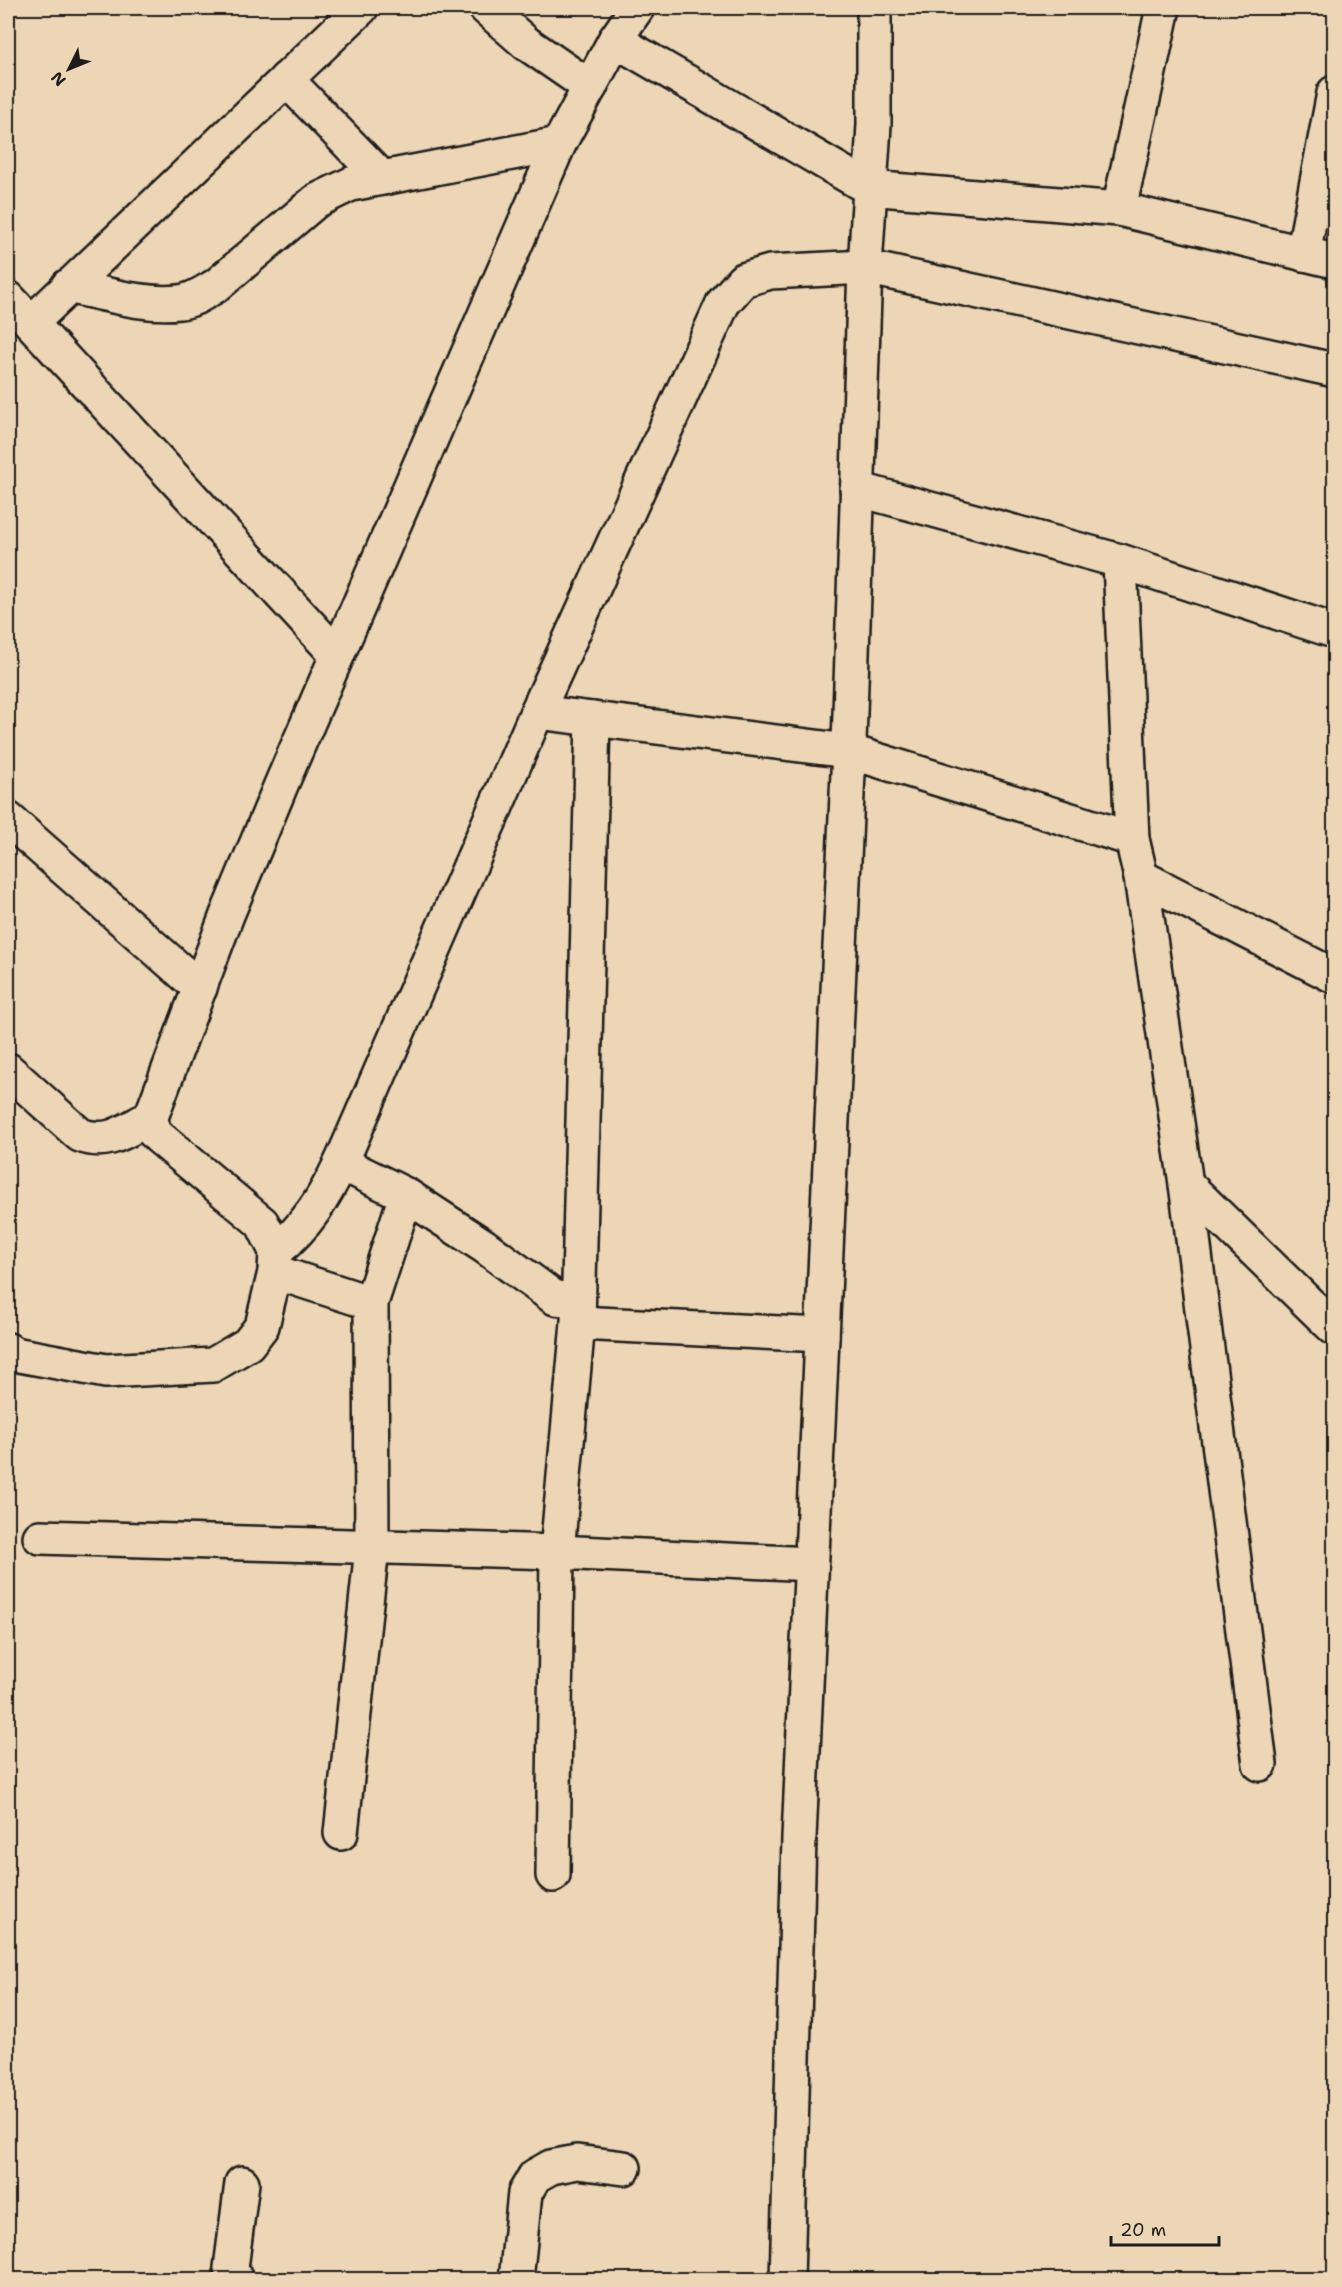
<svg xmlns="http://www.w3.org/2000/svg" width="1342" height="2287" font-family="'Shantell Sans',sans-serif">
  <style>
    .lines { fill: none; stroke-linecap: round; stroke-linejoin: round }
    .street-casing { stroke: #1c1c1c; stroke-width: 38 }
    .secondary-casing { stroke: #1c1c1c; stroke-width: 38 }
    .street { stroke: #edd6b5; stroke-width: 33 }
    .secondary { stroke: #edd6b5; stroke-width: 33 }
  </style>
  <rect width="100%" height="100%" fill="#edd6b5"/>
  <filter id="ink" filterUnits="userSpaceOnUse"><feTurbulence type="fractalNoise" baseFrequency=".0167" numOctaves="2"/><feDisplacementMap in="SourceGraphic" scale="12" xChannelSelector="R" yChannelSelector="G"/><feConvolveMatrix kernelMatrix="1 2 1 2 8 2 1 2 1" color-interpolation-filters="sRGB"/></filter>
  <g filter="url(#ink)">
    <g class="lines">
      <defs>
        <g id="street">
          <path d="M486,8L526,43L590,87"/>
          <path d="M286,79L382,178"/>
          <path d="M869,188L1119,209L1334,261"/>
          <path d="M1119,209L1163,8"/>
          <path d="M1303,254L1334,93"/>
          <path d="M68,286C103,293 143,306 179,302C193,301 205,292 217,285L316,201L351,184L559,144"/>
          <path d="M8,298L337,655"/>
          <path d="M31,323L361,8"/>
          <path d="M857,489L1120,561L1334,631"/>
          <path d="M1120,561L1132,839L1141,877L1186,1184L1260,1764"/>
          <path d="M537,712L848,751L1132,839"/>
          <path d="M8,819L200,988"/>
          <path d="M1141,877L1334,976"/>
          <path d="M8,1070L80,1135C109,1146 126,1130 151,1117"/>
          <path d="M341,1163L406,1195L484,1246L555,1298L578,1300"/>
          <path d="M1186,1184L1334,1328"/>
          <path d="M276,1251C307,1226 324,1198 341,1163L537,712L723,303L743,280L770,272L865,267L1334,370"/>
          <path d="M275,1272L371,1303"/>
          <path d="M578,1323L822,1335"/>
          <path d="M8,1350L14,1354L106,1371L213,1365L248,1344L262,1326L275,1272L276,1251L262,1223L160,1138L153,1131L151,1117L227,915L281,785L559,144L615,40L637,8"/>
          <path d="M40,1537L557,1552L811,1564"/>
          <path d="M341,1833L372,1548L371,1303L406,1195"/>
          <path d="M553,1875L557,1552L578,1323L593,719"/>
          <path d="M236,2280L231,2268L242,2183"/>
          <path d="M516,2280L525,2193L535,2176L551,2167L577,2162L624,2168"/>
        </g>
        <g id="secondary">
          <path d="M615,40L869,188"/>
          <path d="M787,2280L799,1838L848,773L865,267L874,125V8"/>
        </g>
      </defs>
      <use href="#street" class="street-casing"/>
      <use href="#secondary" class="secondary-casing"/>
      <use href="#street" class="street"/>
      <use href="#secondary" class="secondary"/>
    </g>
  </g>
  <rect width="1342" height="2287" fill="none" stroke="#edd6b5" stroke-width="30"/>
  <rect x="15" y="15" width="1312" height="2257" fill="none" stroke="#1c1c1c" stroke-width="2" filter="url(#ink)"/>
  <g transform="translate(69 69) rotate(227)" stroke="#edd6b5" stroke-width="4.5" paint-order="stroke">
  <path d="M0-4.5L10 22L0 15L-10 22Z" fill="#1c1c1c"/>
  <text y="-9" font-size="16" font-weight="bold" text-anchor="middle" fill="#1c1c1c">N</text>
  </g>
  <path d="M1111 2236v9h108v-9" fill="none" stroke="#1c1c1c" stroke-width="3"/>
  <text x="1120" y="2236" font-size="18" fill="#1c1c1c" stroke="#edd6b5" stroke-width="4.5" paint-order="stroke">20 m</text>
</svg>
